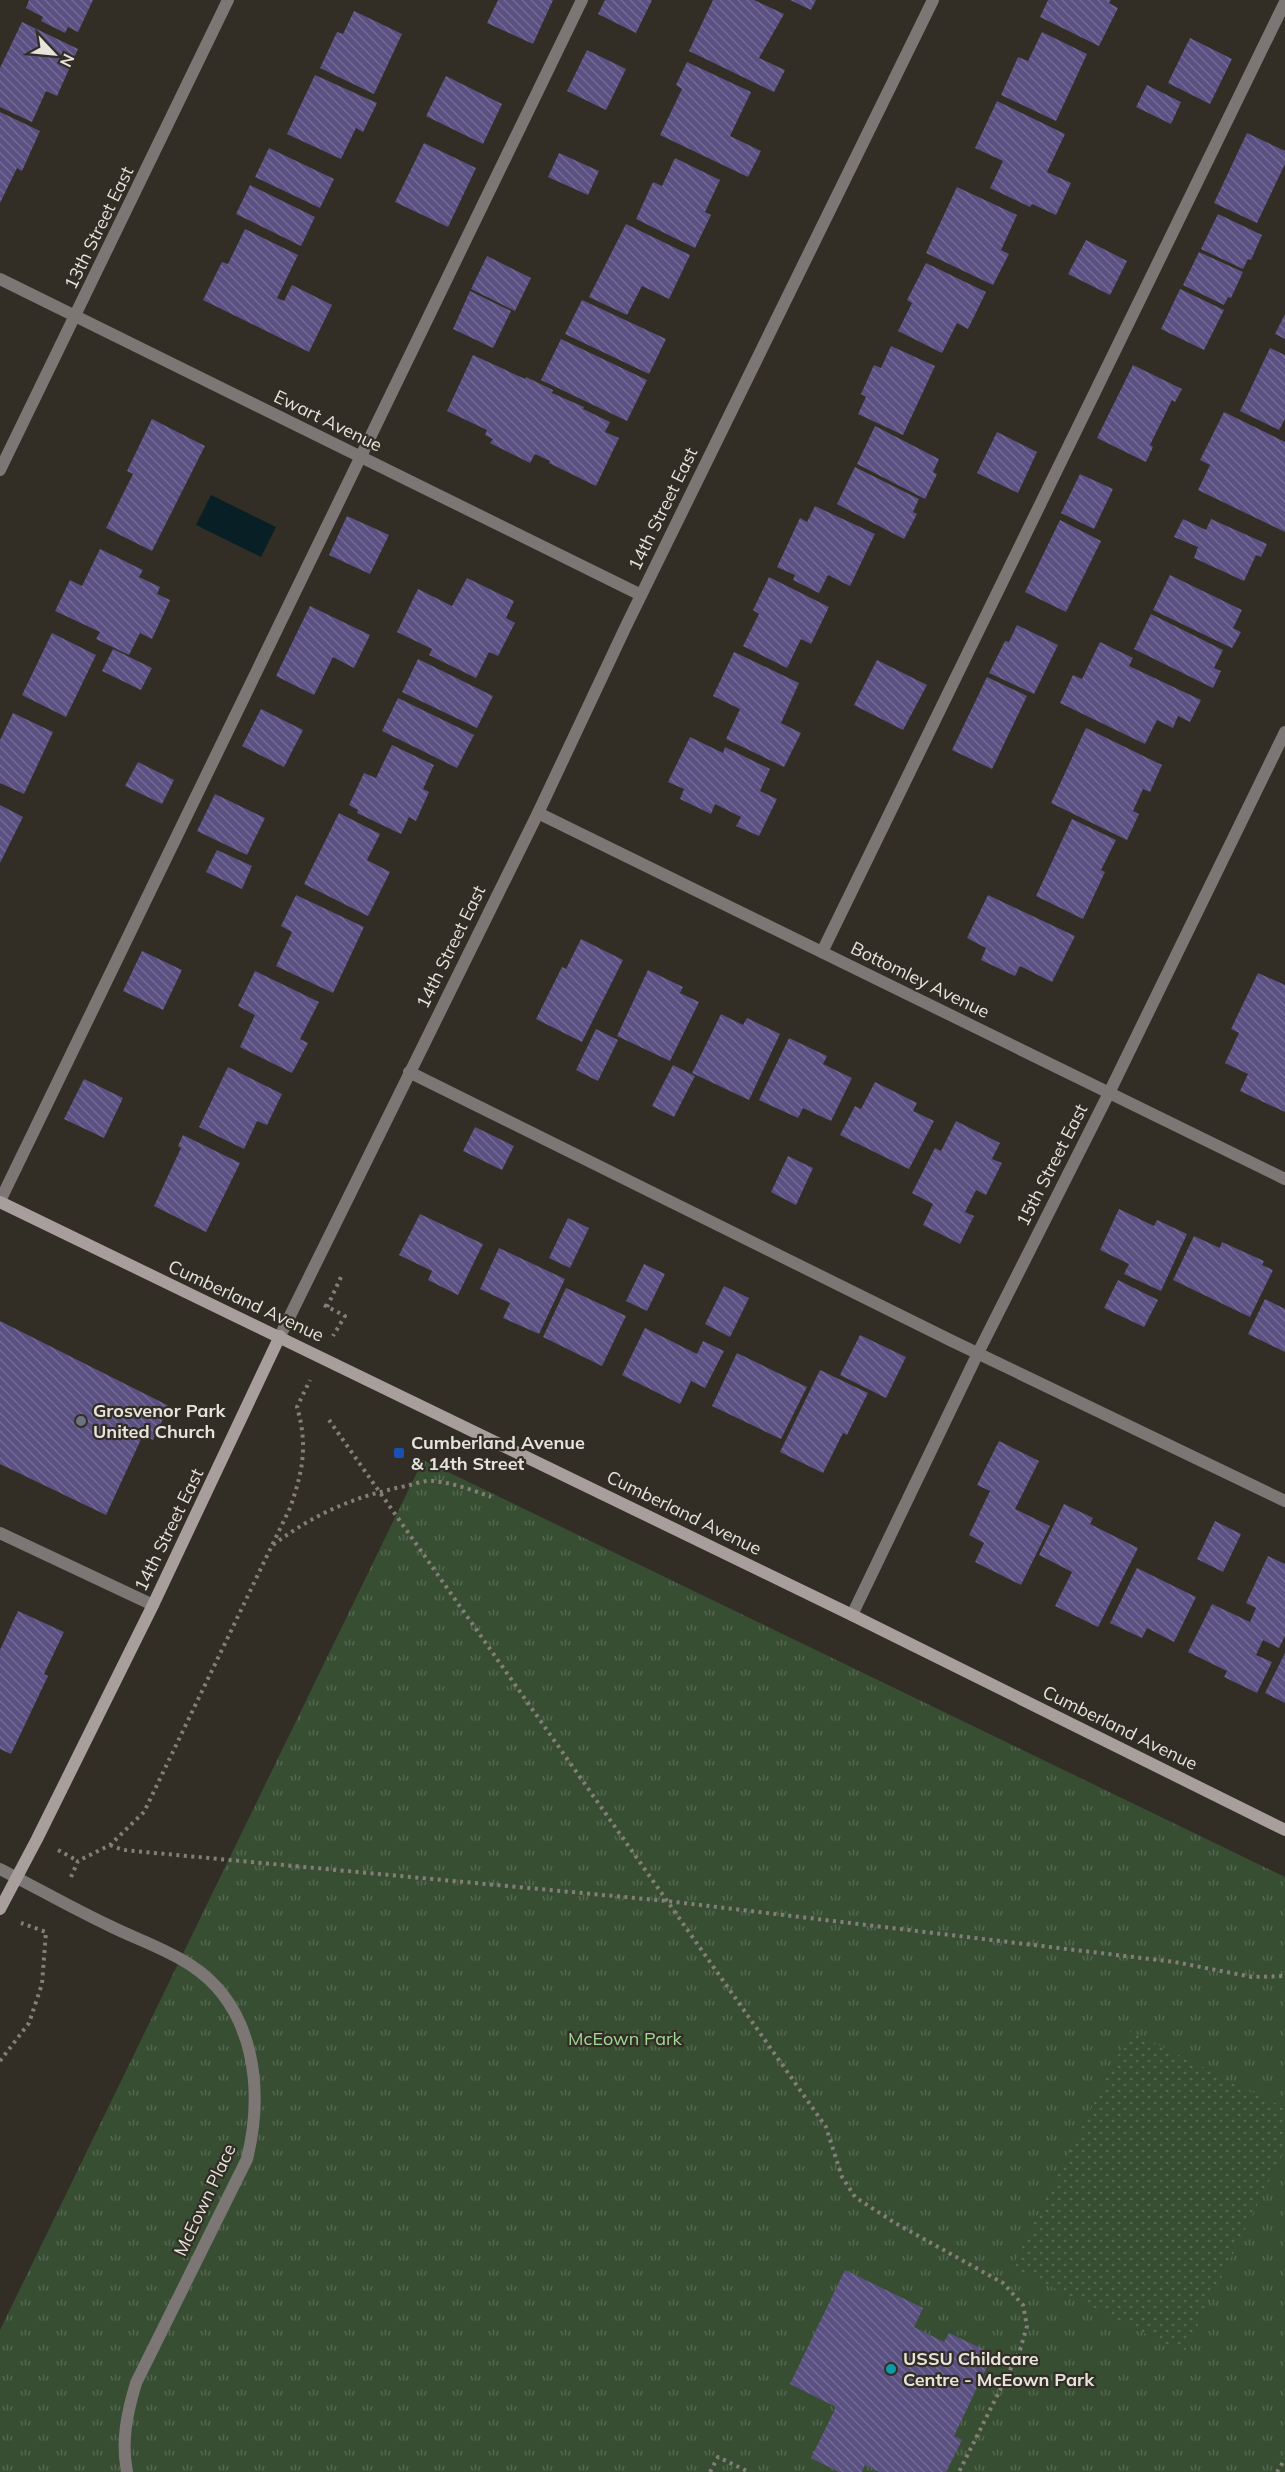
<svg xmlns="http://www.w3.org/2000/svg" width="1285" height="2472" font-family="Mulish,sans-serif">
  <style>
    .grass { fill: url(#grass-tufts) }
    .garden { fill: url(#garden-dots) }
    .water { fill: #081f26 }
    .building { fill: url(#building-back-hatch) }
    .lines { fill: none; stroke-linecap: round; stroke-linejoin: round }
    .path { stroke: #837f78; stroke-width: 4; stroke-dasharray: 3 4.5; stroke-linecap: butt }
    .lane { stroke: #7c7675; stroke-width: 12 }
    .street { stroke: #7c7675; stroke-width: 12 }
    .secondary { stroke: #a89f9c; stroke-width: 12 }
    .worship-dot { fill: #6b7280; stroke: #322d25; stroke-width: 2 }
    .transit-dot { fill: #1a4fb4; stroke: #322d25; stroke-width: 2 }
    .culture-dot { fill: #0f9aa8; stroke: #322d25; stroke-width: 2 }
    .labels { text-anchor: middle; stroke-width: 4.5; stroke-linejoin: round; paint-order: stroke }
    .street-label { font-size: 18px; fill: #e6e3dd; stroke: #322d25 }
    .poi-label { font-size: 18px; font-weight: bold; fill: #e6e3dd; stroke: #322d25; text-anchor: start }
    .park-label { font-size: 18px; fill: #a0da97; stroke: #322d25 }
  </style>
  <defs>
    <pattern id="grass-tufts" width="24" height="20" patternUnits="userSpaceOnUse" patternTransform="scale(1.5)"><rect width="24" height="20" fill="#374e33"/><path d="M3 7l-1-3M5 7V3M7 7l1-3M15 17l-1-3M17 17v-4M19 17l1-3" fill="none" stroke="#546750"/></pattern>
    <pattern id="garden-dots" width="8" height="8" patternUnits="userSpaceOnUse" patternTransform="scale(1.5)"><rect width="8" height="8" fill="#374e33"/><path d="M2 2h.1M6 6h.1" fill="none" stroke="#546750" stroke-width="1.8" stroke-linecap="round"/></pattern>
    <pattern id="building-back-hatch" width="6" height="6" patternUnits="userSpaceOnUse" patternTransform="scale(1.5)"><rect width="6" height="6" fill="#5a5182"/><path d="M-1 5l2 2M0 0l6 6M5-1l2 2" fill="none" stroke="#726a93"/></pattern>
  </defs>
  <rect width="100%" height="100%" fill="#322d25"/>
  <path class="grass" d="M423,1460L1285,1877V2472H0V2330Z"/>
  <path class="garden" d="M1130,2031L1285,2108V2149L1184,2353L1012,2267Z"/>
  <path class="water" d="M211,495L276,527L261,557L196,525Z"/>
  <g class="building">
    <path d="M29,0H93L78,32L68,27L65,33L41,21L43,17L26,8Z"/>
    <path d="M498,0H553L533,44L487,23Z"/>
    <path d="M605,0H652L636,33L598,14Z"/>
    <path d="M713,0H754L784,14L759,58L785,70L774,92L689,51Z"/>
    <path d="M790,0H816L811,10Z"/>
    <path d="M1048,0H1111L1109,3L1118,8L1099,46L1040,17Z"/>
    <path d="M354,11L402,34L374,94L320,68L337,32L343,34Z"/>
    <path d="M22,22L78,49L57,96L46,91L32,122L0,107V68Z"/>
    <path d="M1042,32L1087,54L1056,121L1001,95L1018,57L1028,61Z"/>
    <path d="M1190,38L1232,59L1210,104L1168,83Z"/>
    <path d="M587,50L626,69L606,110L567,91Z"/>
    <path d="M687,62L751,92L730,136L761,151L748,177L660,135L682,89L676,85Z"/>
    <path d="M315,75L377,103L363,132L356,128L341,159L287,134Z"/>
    <path d="M446,76L502,104L483,144L426,116Z"/>
    <path d="M1147,85L1181,102L1171,124L1136,107Z"/>
    <path d="M997,101L1065,134L1047,172L1071,183L1056,215L1032,204L1030,207L990,188L1003,161L975,148Z"/>
    <path d="M0,112L40,131L22,171L17,168L0,203Z"/>
    <path d="M1247,133L1285,151V164L1257,223L1214,203Z"/>
    <path d="M424,143L476,168L448,227L395,202Z"/>
    <path d="M269,148L334,179L320,208L255,177Z"/>
    <path d="M559,153L599,171L588,195L548,177Z"/>
    <path d="M675,158L720,180L705,212L711,215L695,248L636,219L653,182L662,186Z"/>
    <path d="M250,185L315,217L301,246L236,214Z"/>
    <path d="M957,187L1017,215L1001,250L1009,254L993,285L926,253Z"/>
    <path d="M1218,214L1262,235L1251,260L1248,259L1243,269L1201,249Z"/>
    <path d="M626,224L690,255L669,299L642,286L627,315L589,297Z"/>
    <path d="M245,229L298,255L277,298L284,301L292,285L332,305L309,352L203,300L222,262L228,264Z"/>
    <path d="M1086,240L1127,261L1110,295L1068,274Z"/>
    <path d="M1199,252L1243,272L1231,298L1228,297L1224,305L1183,285Z"/>
    <path d="M487,256L531,278L515,311L471,289Z"/>
    <path d="M926,263L986,292L968,329L957,323L942,353L898,331L912,303L907,300Z"/>
    <path d="M1180,289L1224,310L1204,350L1161,329Z"/>
    <path d="M470,291L511,311L493,348L453,329Z"/>
    <path d="M582,300L666,339L649,374L565,334Z"/>
    <path d="M1285,314V339L1275,334Z"/>
    <path d="M561,339L647,380L627,421L541,380Z"/>
    <path d="M891,346L935,366L903,435L858,414L866,397L861,394L874,365L881,368Z"/>
    <path d="M1270,348L1285,355V419L1279,430L1240,411Z"/>
    <path d="M473,355L525,379L526,377L553,390L552,393L584,407L583,409L610,422L605,432L619,438L596,486L549,463L550,461L535,454L530,463L490,443L493,439L485,435L487,430L447,411Z"/>
    <path d="M1133,365L1182,389L1175,402L1172,400L1150,445L1153,447L1146,462L1097,438Z"/>
    <path d="M1224,412L1285,442V532L1198,490L1210,465L1200,460Z"/>
    <path d="M152,419L205,446L152,551L106,528L133,474L127,471Z"/>
    <path d="M875,426L939,459L933,472L937,474L925,499L857,464Z"/>
    <path d="M997,432L1037,452L1018,493L977,473Z"/>
    <path d="M855,467L919,499L913,512L917,514L904,539L837,504Z"/>
    <path d="M1080,474L1113,489L1094,529L1061,513Z"/>
    <path d="M815,506L875,534L850,586L828,575L819,593L793,580L795,575L777,567L800,518L807,522Z"/>
    <path d="M347,516L389,535L370,574L329,555Z"/>
    <path d="M1183,519L1206,530L1211,519L1267,544L1261,557L1256,555L1244,581L1194,558L1198,547L1174,537Z"/>
    <path d="M1060,520L1101,541L1066,612L1025,592Z"/>
    <path d="M100,549L143,570L139,577L160,587L157,594L170,600L152,639L140,633L129,655L96,639L100,632L55,611L70,580L82,586Z"/>
    <path d="M1170,575L1242,610L1233,628L1241,632L1232,648L1153,610Z"/>
    <path d="M769,577L829,607L811,644L801,639L787,668L743,646L759,614L753,610Z"/>
    <path d="M467,578L514,601L506,618L515,623L498,656L489,652L476,678L429,655L432,649L397,632L418,589L452,606Z"/>
    <path d="M310,606L370,635L354,668L333,657L314,695L276,676Z"/>
    <path d="M1151,614L1223,650L1214,668L1221,671L1213,688L1134,649Z"/>
    <path d="M1017,625L1058,645L1034,694L989,673L1005,641L1009,642Z"/>
    <path d="M52,633L96,655L66,717L22,695Z"/>
    <path d="M1100,642L1133,658L1129,666L1201,700L1190,722L1178,716L1173,728L1157,720L1145,744L1060,703L1073,675L1082,679Z"/>
    <path d="M113,649L152,668L141,690L102,671Z"/>
    <path d="M734,652L799,683L781,723L801,733L784,767L726,739L740,709L713,696Z"/>
    <path d="M418,659L493,696L477,728L402,692Z"/>
    <path d="M877,660L927,685L903,730L854,705Z"/>
    <path d="M987,677L1027,696L992,769L952,750Z"/>
    <path d="M398,698L474,735L457,768L382,731Z"/>
    <path d="M261,709L303,730L284,767L242,746Z"/>
    <path d="M13,713L53,732L24,794L0,783V740Z"/>
    <path d="M1086,728L1162,765L1150,792L1143,789L1133,811L1139,814L1127,840L1051,803Z"/>
    <path d="M690,737L723,753L725,747L770,769L760,791L777,799L759,836L736,826L741,817L715,804L711,814L680,799L684,789L668,782Z"/>
    <path d="M392,745L434,765L423,789L429,792L416,821L409,817L401,834L357,813L358,810L349,805L364,773L376,778Z"/>
    <path d="M138,762L174,780L162,804L125,786Z"/>
    <path d="M215,794L265,818L247,855L197,831Z"/>
    <path d="M0,805L23,817L0,863Z"/>
    <path d="M339,813L380,834L367,860L390,872L368,916L304,884Z"/>
    <path d="M1072,819L1116,840L1101,870L1105,872L1083,919L1036,896Z"/>
    <path d="M217,850L252,866L242,889L206,872Z"/>
    <path d="M296,895L364,927L333,993L276,966L292,932L281,926Z"/>
    <path d="M988,895L1075,936L1052,982L1020,966L1015,976L981,960L986,948L967,938Z"/>
    <path d="M581,939L623,960L582,1042L536,1019L562,967L566,969Z"/>
    <path d="M142,951L182,970L163,1010L123,991Z"/>
    <path d="M648,970L683,987L680,993L699,1002L670,1061L617,1036Z"/>
    <path d="M255,971L319,1002L300,1039L308,1043L292,1073L240,1047L255,1015L238,1006Z"/>
    <path d="M1258,973L1285,985V1112L1240,1091L1248,1074L1225,1063L1239,1033L1231,1029Z"/>
    <path d="M721,1014L743,1025L747,1018L780,1034L749,1100L692,1073Z"/>
    <path d="M596,1029L618,1040L598,1081L576,1070Z"/>
    <path d="M789,1038L827,1056L823,1064L852,1078L831,1121L803,1108L798,1118L759,1100Z"/>
    <path d="M673,1065L695,1076L674,1117L652,1106Z"/>
    <path d="M228,1067L282,1094L267,1125L257,1121L244,1149L199,1127Z"/>
    <path d="M84,1079L123,1098L104,1138L64,1119Z"/>
    <path d="M875,1082L917,1103L913,1111L934,1121L909,1169L840,1135L855,1106L861,1109Z"/>
    <path d="M956,1121L1000,1143L992,1159L1002,1163L986,1195L976,1190L965,1212L974,1216L960,1244L923,1225L933,1204L912,1193L935,1148L941,1151Z"/>
    <path d="M475,1127L514,1146L502,1170L463,1151Z"/>
    <path d="M183,1135L240,1163L206,1232L154,1206L181,1148L178,1146Z"/>
    <path d="M788,1156L813,1168L796,1205L771,1192Z"/>
    <path d="M1119,1209L1154,1226L1157,1220L1187,1234L1161,1291L1124,1274L1129,1264L1100,1250Z"/>
    <path d="M420,1214L483,1244L458,1295L428,1280L432,1271L399,1255Z"/>
    <path d="M568,1218L589,1228L570,1268L549,1258Z"/>
    <path d="M1194,1236L1220,1248L1222,1242L1264,1261L1262,1265L1273,1270L1250,1317L1173,1280Z"/>
    <path d="M499,1248L565,1279L539,1334L503,1318L510,1303L480,1289Z"/>
    <path d="M644,1264L665,1274L647,1311L626,1301Z"/>
    <path d="M1118,1280L1158,1300L1144,1327L1104,1308Z"/>
    <path d="M724,1286L749,1298L730,1337L705,1324Z"/>
    <path d="M566,1288L626,1316L602,1366L543,1337Z"/>
    <path d="M1265,1299L1285,1309V1352L1248,1334Z"/>
    <path d="M0,1321L169,1406L153,1440L143,1435L106,1515L0,1464Z"/>
    <path d="M645,1328L697,1354L703,1341L724,1351L705,1388L691,1381L680,1404L622,1375Z"/>
    <path d="M860,1335L906,1357L886,1398L840,1375Z"/>
    <path d="M737,1353L807,1387L781,1439L712,1406Z"/>
    <path d="M820,1370L868,1393L847,1435L843,1433L823,1473L780,1452Z"/>
    <path d="M999,1441L1039,1461L1015,1509L1050,1526L1021,1585L975,1562L984,1543L969,1535L990,1491L977,1485Z"/>
    <path d="M1064,1504L1093,1518L1090,1524L1138,1548L1098,1627L1055,1606L1072,1572L1039,1555Z"/>
    <path d="M1215,1521L1241,1534L1223,1572L1197,1559Z"/>
    <path d="M1268,1556L1285,1564V1636L1279,1648L1263,1640L1256,1655L1272,1662L1257,1693L1224,1677L1227,1671L1188,1652L1212,1604L1250,1622L1256,1608L1246,1603Z"/>
    <path d="M1137,1568L1196,1597L1174,1642L1147,1628L1142,1638L1110,1623Z"/>
    <path d="M18,1611L64,1632L44,1674L48,1676L11,1754L0,1749V1650Z"/>
    <path d="M1285,1653V1703L1265,1693Z"/>
    <path d="M845,2270L923,2308L914,2327L944,2342L949,2333L993,2354L954,2436L962,2440L946,2472H880L865,2465L862,2472H839L811,2458L836,2407L790,2384Z"/>
  </g>
  <g class="lines">
    <g class="path">
      <path d="M324,1305L345,1316L333,1336"/>
      <path d="M327,1307L341,1277"/>
      <path d="M329,1420L826,2127L842,2177L855,2197L895,2223L1003,2283L1023,2305L1027,2326L1020,2350L959,2472"/>
      <path d="M273,1545C314,1514 355,1496 406,1486C415,1484 425,1480 433,1481C453,1483 473,1490 491,1497"/>
      <path d="M110,1845L123,1850L667,1901L1175,1962L1252,1977L1285,1976"/>
      <path d="M58,1850L78,1861"/>
      <path d="M71,1877L78,1861L110,1845L144,1812L290,1508C303,1471 308,1445 297,1407L310,1380"/>
      <path d="M0,2061L29,2023L42,1984L46,1932L21,1923"/>
      <path d="M710,2472L718,2457L749,2472"/>
      <path d="M1277,2472L1285,2459"/>
    </g>
    <g class="lane">
      <path d="M822,952L1285,2"/>
      <path d="M409,1072L952,1341L1285,1501"/>
      <path d="M0,1201L582,0"/>
      <path d="M0,1533L153,1605"/>
    </g>
    <g class="street">
      <path d="M0,279L641,595"/>
      <path d="M0,470L228,0"/>
      <path d="M538,813L1285,1179"/>
      <path d="M280,1336L538,813L627,624L933,0"/>
      <path d="M852,1615L978,1353L1109,1093L1285,732"/>
      <path d="M0,1869C37,1888 72,1908 110,1926C136,1939 167,1949 192,1966C255,2008 264,2090 247,2159L136,2383C127,2413 121,2441 127,2472"/>
    </g>
    <g class="secondary">
      <path d="M0,1202L852,1615L1285,1830"/>
      <path d="M0,1909L37,1839L153,1605L280,1336"/>
    </g>
  </g>
  <circle class="worship-dot" cx="81" cy="1421" r="6"/>
  <rect class="transit-dot" x="393" y="1447" width="12" height="12" rx="3"/>
  <circle class="culture-dot" cx="891" cy="2369" r="6"/>
  <g class="labels">
    <g class="street-label">
      <text transform="translate(99 228) rotate(-64)" y="6">13th Street East</text>
      <text transform="translate(328 421) rotate(26)" y="6">Ewart Avenue</text>
      <text transform="translate(663 509) rotate(-64)" y="6">14th Street East</text>
      <text transform="translate(451 947) rotate(-64)" y="6">14th Street East</text>
      <text transform="translate(920 980) rotate(26)" y="6">Bottomley Avenue</text>
      <text transform="translate(1052 1165) rotate(-63)" y="6">15th Street East</text>
      <text transform="translate(246 1301) rotate(25)" y="6">Cumberland Avenue</text>
      <text transform="translate(684 1513) rotate(26)" y="6">Cumberland Avenue</text>
      <text transform="translate(169 1530) rotate(-64)" y="6">14th Street East</text>
      <text transform="translate(1120 1728) rotate(26)" y="6">Cumberland Avenue</text>
      <text transform="translate(205 2200) rotate(-65)" y="6">McEown Place</text>
    </g>
    <g class="poi-label">
      <text x="93" y="1417">Grosvenor Park<tspan x="93" dy="21">United Church</tspan></text>
      <text x="411" y="1449">Cumberland Avenue<tspan x="411" dy="21">&amp; 14th Street</tspan></text>
      <text x="903" y="2365">USSU Childcare<tspan x="903" dy="21">Centre - McEown Park</tspan></text>
    </g>
    <g class="park-label">
      <text x="625" y="2045">McEown Park</text>
    </g>
  </g>
  <g transform="translate(54 54) rotate(116)" stroke="#322d25" stroke-width="4.5" paint-order="stroke">
  <path d="M0-4.5L10 22L0 15L-10 22Z" fill="#e6e3dd"/>
  <text y="-9" font-size="16" font-weight="bold" text-anchor="middle" fill="#e6e3dd">N</text>
  </g>
</svg>
